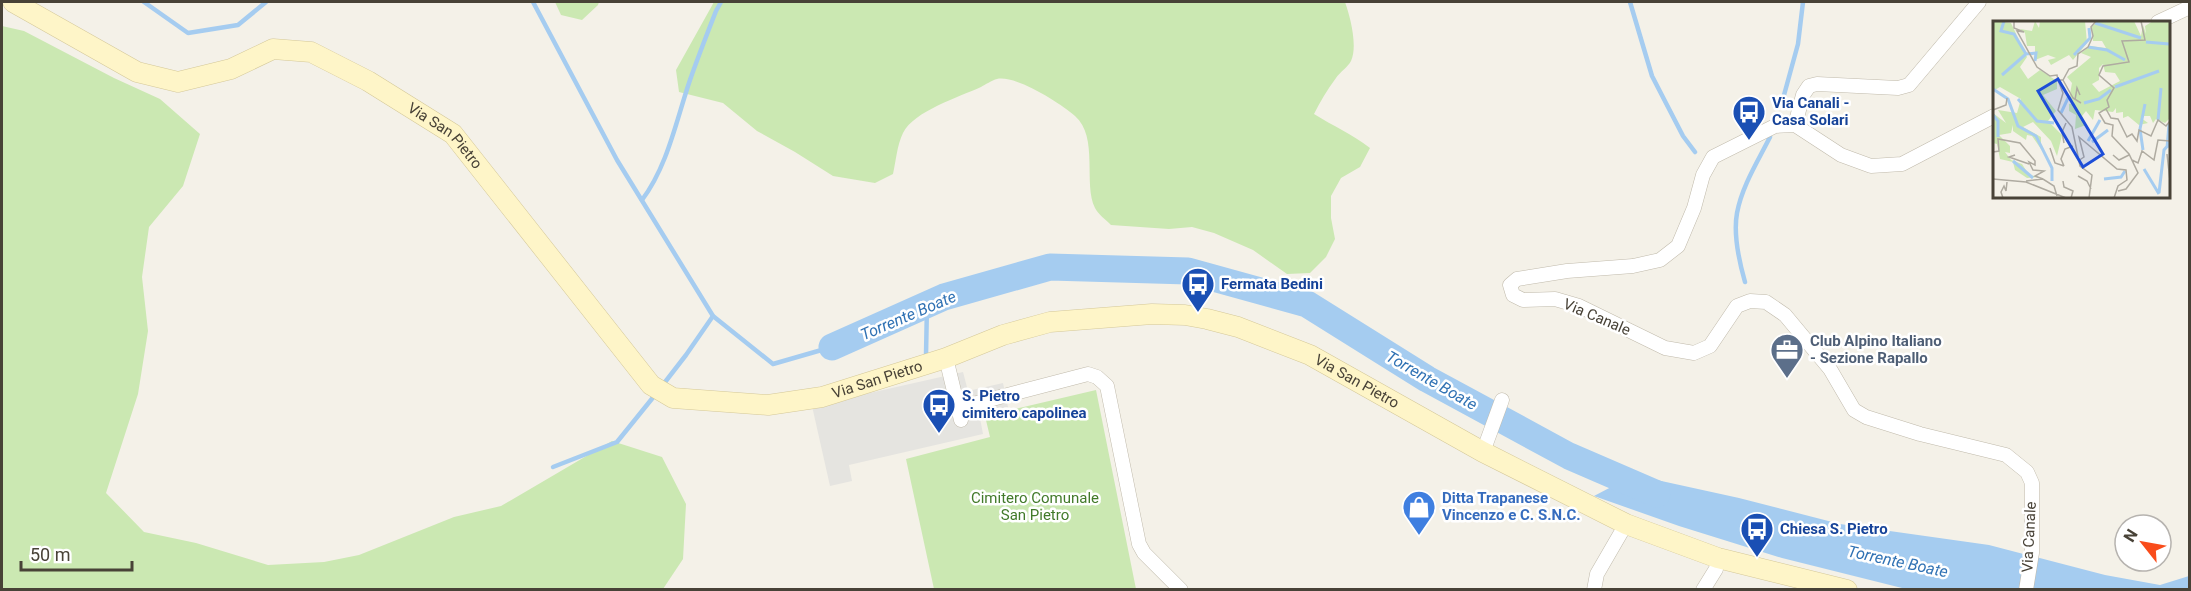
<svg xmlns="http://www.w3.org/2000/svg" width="2191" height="591" font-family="Roboto,sans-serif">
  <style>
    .green { fill: #cbe8b2 }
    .parking { fill: #e5e4e0 }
    .water { fill: #a5ccf0 }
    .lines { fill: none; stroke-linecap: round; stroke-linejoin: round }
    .stream { stroke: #a5ccf0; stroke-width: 4.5 }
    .river { stroke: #a5ccf0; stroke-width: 27 }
    .street-casing { stroke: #c0baab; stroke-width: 15 }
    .secondary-casing { stroke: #d4c899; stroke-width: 21 }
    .street { stroke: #fff; stroke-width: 14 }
    .secondary { stroke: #fef5c8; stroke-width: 20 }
    .labels { text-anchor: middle; stroke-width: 5; stroke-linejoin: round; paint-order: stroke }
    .transit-label { font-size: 15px; font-weight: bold; fill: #164399; stroke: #fff; text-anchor: start }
    .street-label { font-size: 15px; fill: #484237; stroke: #fff }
    .service-label { font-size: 15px; font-weight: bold; fill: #4e5e75; stroke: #fff; text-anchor: start }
    .park-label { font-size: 15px; fill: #427a2a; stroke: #fff }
    .shop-label { font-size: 15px; font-weight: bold; fill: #366cbe; stroke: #fff; text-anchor: start }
    .water-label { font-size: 16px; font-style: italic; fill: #3072b4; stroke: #fff }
    .inset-river { fill: none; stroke: #a5ccf0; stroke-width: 3 }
    .inset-road { fill: none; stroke: #afaba1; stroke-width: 1.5 }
    .view { fill: #1d4ed8; fill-opacity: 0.15; stroke: #1d4ed8; stroke-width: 3 }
    .inset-edge { fill: none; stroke: #484237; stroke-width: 3 }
  </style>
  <rect width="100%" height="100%" fill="#f4f1e8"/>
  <g class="green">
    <path d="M555,2H599L598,5L582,20L561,15Z"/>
    <path d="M714,2H1345C1350,16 1358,46 1351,61C1348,67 1340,72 1336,78C1327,90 1320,102 1314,114C1333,126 1352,134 1370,148L1360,167L1341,178L1331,196V218L1335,239L1326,257L1310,273L1287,274L1253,250L1214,233L1192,227L1169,229L1111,225C1106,220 1098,214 1095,208C1083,184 1099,137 1075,116C1060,103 1016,75 997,79C992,80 985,85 981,87C959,97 914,111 903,133C897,145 896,161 893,174L875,183L833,176L795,152L757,131L723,103L679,92L676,70Z"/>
    <path d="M2,26L24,31L114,78L160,99L200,134L183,186L149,227L142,277L148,331L138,394L106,493L144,532L196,543L268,565L324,562L359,555L454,517L501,506L612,441L662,457L686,504L683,559L663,589H2Z"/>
    <path d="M1096,390L1136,589H934L906,459L990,437L985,416Z"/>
  </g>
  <path class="parking" d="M963,372L968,391L1003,383L1008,407L979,413L983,434L849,465L852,481L830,486L812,406Z"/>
  <path class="water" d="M1634,475L1739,498L1840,524L1989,545L2105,575L2160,585L2189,576V589H1906L1782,558L1679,526L1594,496Z"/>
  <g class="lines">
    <g class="stream">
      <path d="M144,2L188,33L238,25L266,2"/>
      <path d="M533,2L617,160L713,316L773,364L832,347"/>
      <path d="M1630,2L1652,76L1683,136L1695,152"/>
      <path d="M1781,106L1798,44L1803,2"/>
      <path d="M642,200C668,165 676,121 690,80C698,57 707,34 716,11L721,2"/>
      <path d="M1745,282C1739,261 1733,235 1737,213C1742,186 1758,161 1770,137"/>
      <path d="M926,355L927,305"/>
      <path d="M662,386L686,355L713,316"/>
      <path d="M553,467L617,442L655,395"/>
    </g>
    <path class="river" d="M832,347L944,297L1050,267L1188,271L1307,304L1427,379L1569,456L1657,494"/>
    <defs>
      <g id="street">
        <path d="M2158,22L2190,7"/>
        <path d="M1994,116L1902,164L1871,166L1841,155L1795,125L1775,126L1713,157L1703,175L1694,208L1678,246L1660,260L1633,266L1567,271L1517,279L1510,285L1513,295L1523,300L1555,299L1579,306L1665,348L1694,353L1710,346L1737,306L1750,301L1766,302L1785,315L1830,369L1854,410L1866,417L1920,434L2006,455L2027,472L2032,483V553L2026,590"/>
        <path d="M1795,125L1803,95L1809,86L1817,84L1898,88L1909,85L1979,2"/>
        <path d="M946,358L961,420"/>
        <path d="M958,408L1088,374L1097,377L1107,386L1139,544L1144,553L1181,590"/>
        <path d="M1483,452L1502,400"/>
        <path d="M1594,590L1597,574L1626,524"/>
        <path d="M1703,590L1716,569L1718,558"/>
      </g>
      <g id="secondary">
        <path id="s1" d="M13,2L137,72L178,82L231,69L273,49L311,52L368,81L453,134L651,385L673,398L768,405L822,397L946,358L1003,335L1050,322L1152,314L1185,315L1207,319L1238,327L1310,355L1483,452L1626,524L1718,558L1847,590"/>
      </g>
    </defs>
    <use href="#street" class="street-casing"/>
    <use href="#secondary" class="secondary-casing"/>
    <use href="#street" class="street"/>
    <use href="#secondary" class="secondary"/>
  </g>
  <defs>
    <symbol id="bus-pin" viewBox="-11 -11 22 30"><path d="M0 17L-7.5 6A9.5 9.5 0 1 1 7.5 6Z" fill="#1a4fb4" stroke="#fff"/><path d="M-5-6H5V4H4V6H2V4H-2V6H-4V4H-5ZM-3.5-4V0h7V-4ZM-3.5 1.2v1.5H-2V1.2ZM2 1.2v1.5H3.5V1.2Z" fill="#fff"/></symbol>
    <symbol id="office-pin" viewBox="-11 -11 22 30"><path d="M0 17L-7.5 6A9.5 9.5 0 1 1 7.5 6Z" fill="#5c6f8a" stroke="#fff"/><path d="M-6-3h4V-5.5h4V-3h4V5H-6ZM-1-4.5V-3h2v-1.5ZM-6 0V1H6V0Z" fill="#fff"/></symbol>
    <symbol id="shop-pin" viewBox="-11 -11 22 30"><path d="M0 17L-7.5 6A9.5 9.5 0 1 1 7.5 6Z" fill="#3f7fe0" stroke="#fff"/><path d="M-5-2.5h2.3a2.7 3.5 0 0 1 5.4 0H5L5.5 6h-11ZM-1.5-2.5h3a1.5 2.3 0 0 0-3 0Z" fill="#fff"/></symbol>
  </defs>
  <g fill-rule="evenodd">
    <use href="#bus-pin" x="1730" y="93" width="38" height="52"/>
    <use href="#bus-pin" x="1179" y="265" width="38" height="52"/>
    <use href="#office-pin" x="1768" y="331" width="38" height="52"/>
    <use href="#bus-pin" x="920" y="386" width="38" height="52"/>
    <use href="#shop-pin" x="1400" y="488" width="38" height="52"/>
    <use href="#bus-pin" x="1738" y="510" width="38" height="52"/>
  </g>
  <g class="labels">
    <g class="transit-label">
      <text x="1772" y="108">Via Canali -<tspan x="1772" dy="17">Casa Solari</tspan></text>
      <text x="1221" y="289">Fermata Bedini</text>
      <text x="962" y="401">S. Pietro<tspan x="962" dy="17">cimitero capolinea</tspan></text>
      <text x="1780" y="534">Chiesa S. Pietro</text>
    </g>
    <g class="street-label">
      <text dy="5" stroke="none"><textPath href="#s1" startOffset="483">Via San Pietro</textPath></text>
      <text transform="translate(1597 317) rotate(23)" y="5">Via Canale</text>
      <text dy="5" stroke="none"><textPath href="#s1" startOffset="1041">Via San Pietro</textPath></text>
      <text dy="5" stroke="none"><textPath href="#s1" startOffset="1544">Via San Pietro</textPath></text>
      <text transform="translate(2029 537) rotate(-87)" y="5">Via Canale</text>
    </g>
    <g class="service-label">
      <text x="1810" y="346">Club Alpino Italiano<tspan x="1810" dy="17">- Sezione Rapallo</tspan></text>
    </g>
    <g class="park-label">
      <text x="1035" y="503">Cimitero Comunale<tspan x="1035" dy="17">San Pietro</tspan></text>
    </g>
    <g class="shop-label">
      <text x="1442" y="503">Ditta Trapanese<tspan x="1442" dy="17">Vincenzo e C. S.N.C.</tspan></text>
    </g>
    <g class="water-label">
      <text transform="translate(908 315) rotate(-23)" y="6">Torrente Boate</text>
      <text transform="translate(1432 380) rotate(30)" y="6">Torrente Boate</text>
      <text transform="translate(1898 561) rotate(12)" y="6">Torrente Boate</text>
    </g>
  </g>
  <g transform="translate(1993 21)">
    <rect width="177" height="177" fill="#f4f1e8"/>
    <path d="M0,0L18,2L34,36L27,46L35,58L47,49L64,60V68L50,74L63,90L55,100L69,114L64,135L58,120L40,101L30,106L48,116V128L39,115L34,114L33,119L20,110V104L18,112L6,114L17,125V132L12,131L18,139L29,143L36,154L46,156L34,157L22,149L20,141L7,138L4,123L0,122V92L13,102L5,89L24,92L28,78L7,66L0,70ZM42,0L46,7L47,0H92L94,22L80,39L76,34L58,44L55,39L63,37L55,34L42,39V25H34L32,12L27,8L39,10ZM104,0H141L148,15L150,4L153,13L152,5L160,0H177V97L172,102L163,98L160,102L157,95H151L148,97L155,102L146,104L135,95L130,97V91L123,92V87L120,91L102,89L100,99L93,90L89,95L93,104L82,108L83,94L76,90V83L81,82L76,78L79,62L74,56L98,36L88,32L97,25L113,27L109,20H100L99,6ZM110,43L112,51L122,52L127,60L106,71L99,63L106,59V47Z" fill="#cbe8b2" fill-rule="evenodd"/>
    <path class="inset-river" d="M11,0L8,10L21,13L33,33L43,32L42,40M102,2L148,17M153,21L176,23M95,26L114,29L132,39M81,34L97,17L96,7M9,54L33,33M122,66L166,50M0,68L15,78L25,105L43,115L59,147V160M25,78L44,100L61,102M91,82L106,78L118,69M68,92L76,75M0,94L5,100V116M165,99L168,67M95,120L107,99M99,121L115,109M174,127L176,103M150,129L147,108L152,83M20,140L40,157M151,148L166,173M111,158L128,156L132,150M166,172L171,129L177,122"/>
    <path class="inset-road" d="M21,0V7L31,11L24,10L44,46L57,55L64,54L65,59M65,59L70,72L65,89L79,106L87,145L99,154L96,177M65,59H70L76,48L84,45L85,33L95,26L100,15L98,6L103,0M70,59L80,77L88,82M82,79L84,67L87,74M113,88L118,97L125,98L134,116L139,113L144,120L146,109L158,115L165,99L173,105L177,100M0,89L13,84L14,77M71,122L69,111L73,102M57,127L62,142L71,145M0,131L6,130L5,118L27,122L42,140V144L36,141L40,149L51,150L42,155L50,158M174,133L177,160M22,134L16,136L36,143M120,134L126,139L136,134M139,139L145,142L149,130L161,139L165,119L177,120M85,140L91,136L86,116L124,148L133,149L134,159L125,165L121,177M71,145L68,138L72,128L80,125M85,155L94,160L98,168M0,158L33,161L73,177M33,160L50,158L61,165L64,175M70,160L71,166L80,170L78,177M125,170L133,168L145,152L136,133L119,115L120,104L112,102L106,92L116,86L114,79L121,67L106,54L110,45L136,41L129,20L152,19L148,0M10,177L8,171L11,165L13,170L14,161"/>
    <path class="view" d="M65,58L110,133L90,146L45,70Z"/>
    <rect width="177" height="177" class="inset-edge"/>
  </g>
  <rect width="2191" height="591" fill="none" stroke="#484237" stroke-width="6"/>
  <g transform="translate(2143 543) rotate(301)"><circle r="28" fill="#ffffff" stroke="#b6b3af" stroke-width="1.5"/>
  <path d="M0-4.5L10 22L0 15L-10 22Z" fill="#f94c1b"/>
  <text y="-9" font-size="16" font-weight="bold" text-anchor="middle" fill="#484237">N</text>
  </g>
  <path d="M21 561v9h111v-9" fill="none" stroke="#484237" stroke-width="3"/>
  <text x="30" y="561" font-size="18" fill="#484237" stroke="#ffffff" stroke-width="4.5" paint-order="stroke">50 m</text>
</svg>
